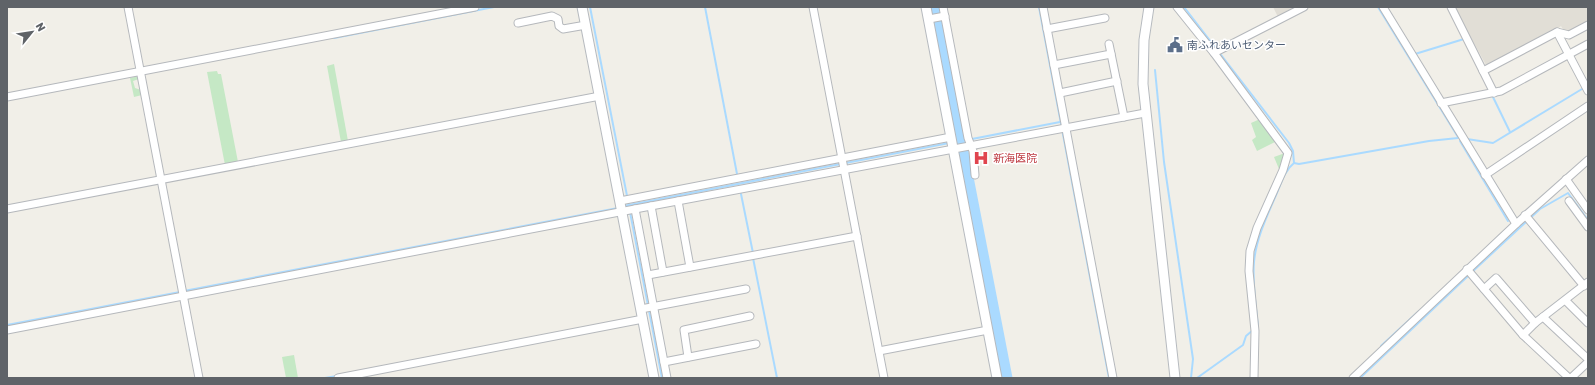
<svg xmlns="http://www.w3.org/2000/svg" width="1595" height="385" font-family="Rubik,'Noto Sans JP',sans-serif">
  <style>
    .education { fill: #e1ded6 }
    .green { fill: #c5e8c5 }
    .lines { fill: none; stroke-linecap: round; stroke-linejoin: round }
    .stream { stroke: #aadaff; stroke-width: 2 }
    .river { stroke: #aadaff; stroke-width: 11 }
    .street-casing { stroke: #b5b8bc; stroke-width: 9 }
    .secondary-casing { stroke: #b6babf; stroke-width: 11 }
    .street { stroke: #fff; stroke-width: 7 }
    .secondary { stroke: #fff; stroke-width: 9 }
    .labels { text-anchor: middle; stroke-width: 3; stroke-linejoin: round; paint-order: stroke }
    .service-label { font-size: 11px; fill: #4e5e75; stroke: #fff; text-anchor: start }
    .health-label { font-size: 11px; fill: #be3a42; stroke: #fff; text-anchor: start }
  </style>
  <rect width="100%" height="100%" fill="#f1efe8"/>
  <g class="education">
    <path d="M1273,7H1298L1278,17Z"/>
    <path d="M1454,7H1588V21L1568,32L1564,31L1561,26L1551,34L1486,65Z"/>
  </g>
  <g class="green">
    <path d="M334,64L348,141L341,142L327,66Z"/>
    <path d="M217,71L218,74H221L238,162L225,165L207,72Z"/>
    <path d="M139,76V79L133,81L135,88L141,90L142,95L134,97L130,78Z"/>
    <path d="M1260,119L1277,141L1257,151L1252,140L1256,137L1251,123Z"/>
    <path d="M1285,153L1279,169L1274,157Z"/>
    <path d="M294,355L298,378H286L282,357Z"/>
  </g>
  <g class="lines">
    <g class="stream">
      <path d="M590,7L629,206"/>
      <path d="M705,7L737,174"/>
      <path d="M1039,7L1109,378"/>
      <path d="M1184,7L1289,143L1293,151L1294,163L1299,164L1429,141L1458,138"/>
      <path d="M1378,7L1458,137"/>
      <path d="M334,38L494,7"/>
      <path d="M1415,54L1464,39"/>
      <path d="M1155,70L1164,162L1193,359L1191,378"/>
      <path d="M1492,95L1510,132"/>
      <path d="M972,139L1060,122"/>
      <path d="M1467,139L1493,143L1582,89"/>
      <path d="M958,140L961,139"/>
      <path d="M961,141L966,140"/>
      <path d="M1460,141L1508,221"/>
      <path d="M741,194L753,253"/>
      <path d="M624,206L949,143"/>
      <path d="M630,212L662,378"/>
      <path d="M753,258L777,378"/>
      <path d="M1472,272L1540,209L1568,193L1588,220"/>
      <path d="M184,291L618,208"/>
      <path d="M7,325L180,292"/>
      <path d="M1257,328L1258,327C1256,305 1252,283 1254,262C1256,239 1267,216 1276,195C1281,184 1284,171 1294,163"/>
      <path d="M1381,346L1419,311"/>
      <path d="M325,378L337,376"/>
      <path d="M1197,378L1243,345L1246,336L1253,330"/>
      <path d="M1360,378L1469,275"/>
    </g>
    <path class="river" d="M935,7L1007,378"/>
    <defs>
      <g id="street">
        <path d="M128,7L199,378"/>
        <path d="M813,7L884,378"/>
        <path d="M943,7L968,138L973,151L975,175"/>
        <path d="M1043,7L1113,378"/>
        <path d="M1177,7L1214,53L1288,153L1283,170L1257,228L1250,251L1249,271L1255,331L1254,378"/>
        <path d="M1383,7L1516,224"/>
        <path d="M1451,7L1494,93"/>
        <path d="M929,19L945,16"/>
        <path d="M518,23L552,16L558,19L559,26L563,29L586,25"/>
        <path d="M1047,29L1105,18"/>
        <path d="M1557,32L1588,91"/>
        <path d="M1109,44L1124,117"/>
        <path d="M1214,53L1304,7"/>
        <path d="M1054,65L1111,54"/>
        <path d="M1483,71L1557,32L1569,35L1588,25"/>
        <path d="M1060,93L1117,81"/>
        <path d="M7,97L475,7"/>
        <path d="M1441,103L1501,91L1588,44"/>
        <path d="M1485,175L1588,106"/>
        <path d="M1566,179L1588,210"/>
        <path d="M620,201L951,137"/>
        <path d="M678,201L690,267"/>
        <path d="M1569,201L1588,227"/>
        <path d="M651,206L663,272"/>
        <path d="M7,209L600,96"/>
        <path d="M635,209L667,378"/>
        <path d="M1525,215L1584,286"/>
        <path d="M1467,269L1523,335L1569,378"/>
        <path d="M648,275L857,236"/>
        <path d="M1484,289L1496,278L1535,323"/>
        <path d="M1566,301L1588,323"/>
        <path d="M641,309L746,289"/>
        <path d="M1543,317L1588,359"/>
        <path d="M7,330L635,209L1145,113"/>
        <path d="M1523,335L1535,323L1588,282"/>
        <path d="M879,351L988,330"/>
        <path d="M688,357L684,330L750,316"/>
        <path d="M664,362L756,344"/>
        <path d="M338,378L643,319"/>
        <path d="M1353,378L1516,224L1588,160"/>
        <path d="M1571,378L1588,362"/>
      </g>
      <g id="secondary">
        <path d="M582,7L654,378"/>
        <path d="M926,7L997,378"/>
        <path d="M1149,7L1144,40L1143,84L1175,378"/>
      </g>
    </defs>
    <use href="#street" class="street-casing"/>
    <use href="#secondary" class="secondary-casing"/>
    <use href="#street" class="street"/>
    <use href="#secondary" class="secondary"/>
  </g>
  <defs>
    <symbol id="civic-bare" viewBox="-9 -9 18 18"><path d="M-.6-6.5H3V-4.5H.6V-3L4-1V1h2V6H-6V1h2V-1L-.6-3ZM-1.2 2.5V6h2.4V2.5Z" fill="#5c6f8a" stroke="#fff" stroke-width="2.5" paint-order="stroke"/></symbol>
    <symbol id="hospital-bare" viewBox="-9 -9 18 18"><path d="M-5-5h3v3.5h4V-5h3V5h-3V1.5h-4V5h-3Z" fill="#e0444e" stroke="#fff" stroke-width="2.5" paint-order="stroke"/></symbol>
  </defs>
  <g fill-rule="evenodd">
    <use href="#civic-bare" x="1164" y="34" width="22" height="22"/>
    <use href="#hospital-bare" x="970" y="147" width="22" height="22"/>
  </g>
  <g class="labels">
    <g class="service-label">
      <text x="1187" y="49">南ふれあいセンター</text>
    </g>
    <g class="health-label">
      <text x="993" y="162">新海医院</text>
    </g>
  </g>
  <rect width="1595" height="385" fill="none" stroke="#5f6368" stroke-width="16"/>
  <g transform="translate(32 32) rotate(60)" stroke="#ffffff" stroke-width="3" paint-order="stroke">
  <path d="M0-3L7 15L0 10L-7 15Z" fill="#5f6368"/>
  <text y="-6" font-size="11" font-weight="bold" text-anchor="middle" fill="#5f6368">N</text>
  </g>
</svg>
